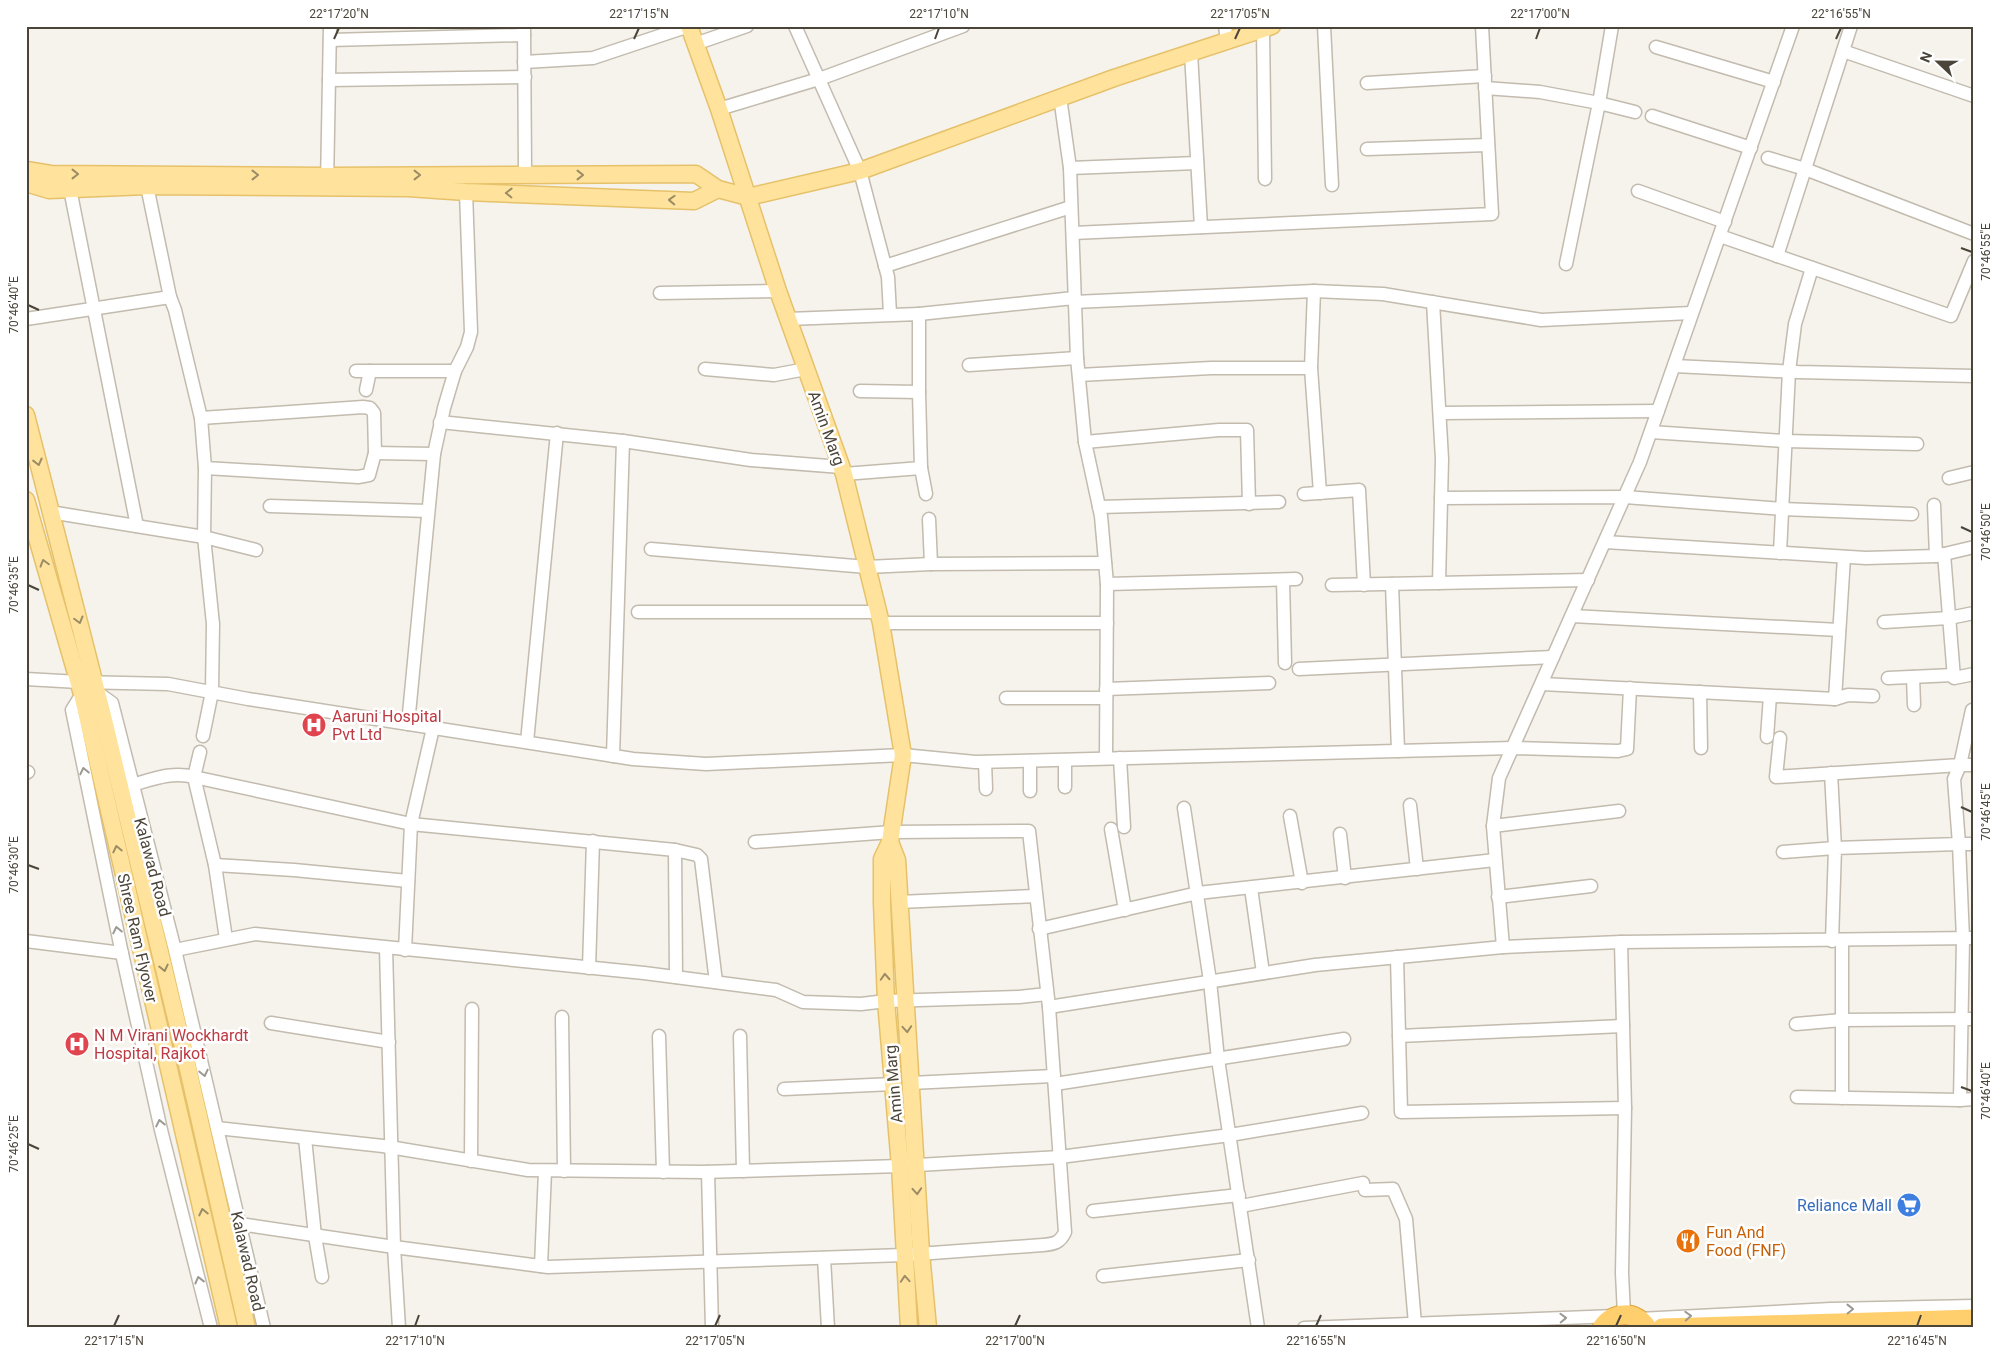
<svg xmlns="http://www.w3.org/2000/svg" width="2000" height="1354" font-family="Roboto,sans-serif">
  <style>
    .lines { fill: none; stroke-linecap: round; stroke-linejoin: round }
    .minor-casing { stroke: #c2bbae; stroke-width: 15 }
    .major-casing { stroke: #e6c16a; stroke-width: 19 }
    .highway-casing { stroke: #e0a43c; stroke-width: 21 }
    .minor { stroke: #fff; stroke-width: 12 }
    .major { stroke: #ffe39c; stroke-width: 16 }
    .highway { stroke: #ffcf6e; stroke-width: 19 }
    .oneway { stroke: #9c8c66 }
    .oneway2 { stroke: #9c9892 }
    .ticks { fill: none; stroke: #4b4439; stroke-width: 2 }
    .labels { text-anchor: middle; stroke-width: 5; stroke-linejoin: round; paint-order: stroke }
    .street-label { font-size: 16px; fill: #4b4439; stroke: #fff }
    .health-label { font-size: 16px; fill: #be3a42; stroke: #fff; text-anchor: start }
    .shop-label { font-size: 16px; fill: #366cbe; stroke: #fff; text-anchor: end }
    .food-label { font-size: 16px; fill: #c56008; stroke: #fff; text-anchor: start }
    .neatline { fill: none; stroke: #4b4439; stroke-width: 2 }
    .ticks-label { font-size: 12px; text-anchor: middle; fill: #4b4439 }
  </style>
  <rect width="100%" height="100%" fill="#f6f3ec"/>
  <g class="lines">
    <defs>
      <g id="minor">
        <path d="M524,26L525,170"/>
        <path d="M795,26L860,171L888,277L890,314"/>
        <path d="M1225,26L1227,41"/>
        <path d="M1324,26L1332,185"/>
        <path d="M1263,29L1265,179"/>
        <path d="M330,40L524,35"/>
        <path d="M695,44L747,26"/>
        <path d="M1656,47L1774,82"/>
        <path d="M1843,51L1974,96"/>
        <path d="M1191,53L1201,227"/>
        <path d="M524,62L593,58L689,26"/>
        <path d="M329,80L525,77"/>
        <path d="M1367,83L1485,76"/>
        <path d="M1485,88L1540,92L1599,103L1612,26"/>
        <path d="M1060,97L1070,168L1077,358L1085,442L1101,516L1107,584L1106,758"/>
        <path d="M719,109L822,78L963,26"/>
        <path d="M1652,116L1751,148"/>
        <path d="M1367,149L1488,145"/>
        <path d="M1768,158L1805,169L1974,234"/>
        <path d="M1070,168L1197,163"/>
        <path d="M327,184L330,26"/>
        <path d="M70,189L137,526"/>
        <path d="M1638,191L1725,222"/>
        <path d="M1073,233L1492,214L1482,26"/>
        <path d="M1720,236L1951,316L1974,261"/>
        <path d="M1777,256L1851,26"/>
        <path d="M1566,264L1599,103L1635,112"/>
        <path d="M885,266L1071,207"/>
        <path d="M1314,291L1311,368L1320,493"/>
        <path d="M660,293L778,291"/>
        <path d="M170,297L175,310L201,418L205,468L204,537L213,624L212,692L203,736"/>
        <path d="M1074,302L1314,291L1383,294L1541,320L1691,313"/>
        <path d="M1433,302L1442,459L1439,583"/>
        <path d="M919,314L1074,298"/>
        <path d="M26,319L170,297L147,186"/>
        <path d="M788,319L919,314V392L860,391"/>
        <path d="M969,365L1077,358"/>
        <path d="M1674,366L1798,372L1974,376"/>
        <path d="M705,369L774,375L806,369"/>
        <path d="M356,371H455"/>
        <path d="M1079,375L1211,368H1311"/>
        <path d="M366,390L370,371"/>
        <path d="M1440,413L1658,411"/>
        <path d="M201,418L363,407L370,408L374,413L375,453L369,475L358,477L205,468"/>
        <path d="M440,422L623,441L751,460L841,467"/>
        <path d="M1651,432L1785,441L1917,444"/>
        <path d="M1085,442L1219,430H1247L1249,504"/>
        <path d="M375,453L434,454"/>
        <path d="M921,468L926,494"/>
        <path d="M844,474L921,468L919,392"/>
        <path d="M1949,478L1974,472"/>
        <path d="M1304,494L1359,490L1364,585"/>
        <path d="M1441,498L1625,497L1782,509L1912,514"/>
        <path d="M1934,505L1936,556"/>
        <path d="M270,506L428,511"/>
        <path d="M1099,507L1279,502"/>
        <path d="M50,512L204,537L256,550"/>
        <path d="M929,519L931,564"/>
        <path d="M1605,542L1866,558L1936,556L1974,547"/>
        <path d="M651,549L867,567L931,564L1105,563"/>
        <path d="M1780,553L1789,371L1795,324L1812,268"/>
        <path d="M1944,554L1954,678L1974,674"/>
        <path d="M1283,580L1285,663"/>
        <path d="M1107,584L1296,579"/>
        <path d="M1392,584L1398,751"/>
        <path d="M1332,585L1588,580"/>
        <path d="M638,612H879"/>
        <path d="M1572,616L1839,630"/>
        <path d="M1884,622L1949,618L1974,613"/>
        <path d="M881,623H1107"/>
        <path d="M1299,669L1553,657"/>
        <path d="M1913,677L1914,705"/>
        <path d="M1888,678L1954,675"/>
        <path d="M26,679L79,682L168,684L248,699L633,759L706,764L903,755L975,762L1513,748L1618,751L1627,749L1630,688"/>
        <path d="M1542,684L1835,699L1844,557"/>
        <path d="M1106,689L1269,683"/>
        <path d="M1700,692L1701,748"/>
        <path d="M98,693L112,703L175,950L264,1328"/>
        <path d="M82,694L72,710L121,949L161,1130L211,1328"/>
        <path d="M1006,698H1106"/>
        <path d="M1835,699L1848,695L1873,696"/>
        <path d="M408,724L434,454L444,408L455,371L467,347L471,332L466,192"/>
        <path d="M1767,737L1770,696"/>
        <path d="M1780,738L1776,777L1960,765L1972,710"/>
        <path d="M527,742L557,433"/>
        <path d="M200,752L194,777L411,824L675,850L676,977"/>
        <path d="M613,756L623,441"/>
        <path d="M1120,758L1124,827"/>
        <path d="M985,762L986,789"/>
        <path d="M26,773L28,772"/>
        <path d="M132,785C153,779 173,771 194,777L215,865L226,939"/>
        <path d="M1065,787V760"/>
        <path d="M1030,791V761"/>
        <path d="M1410,805L1417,869"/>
        <path d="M1184,808L1210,981L1218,1059L1258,1328"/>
        <path d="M1290,816L1302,883"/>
        <path d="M1493,826L1619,811"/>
        <path d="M1111,829L1125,910"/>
        <path d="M1340,834L1345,878"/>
        <path d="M675,850L697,855L701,859L716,982"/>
        <path d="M1783,852L1835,848L1831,773"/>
        <path d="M215,865L294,870L408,881"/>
        <path d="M1251,888L1263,973"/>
        <path d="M1498,897L1591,886"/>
        <path d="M899,902L1036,896"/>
        <path d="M1039,929L1198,893L1495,860"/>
        <path d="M26,941L122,953"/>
        <path d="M1832,941L1835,848L1959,844L1954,779L1960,765H1974"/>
        <path d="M1842,941V1098"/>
        <path d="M1621,942L1625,1108L1622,1273L1624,1314"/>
        <path d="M1503,947L1493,826L1499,778L1640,462L1793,26"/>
        <path d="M386,948L394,1247L399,1328"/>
        <path d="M175,950L255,934L644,973L776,990L803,1002L861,1004L886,1001L1019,997L1047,994"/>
        <path d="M405,950L411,824L433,728"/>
        <path d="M1397,957L1401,1112L1625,1108"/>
        <path d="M589,968L593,841"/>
        <path d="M1049,1007L1315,965L1503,947L1621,942L1974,938"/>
        <path d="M562,1017L564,1171"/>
        <path d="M271,1023L389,1042"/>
        <path d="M1796,1024L1842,1020L1974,1019"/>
        <path d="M659,1036L663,1172"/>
        <path d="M740,1036L743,1171"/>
        <path d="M1399,1036L1623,1026"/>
        <path d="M911,1083L1054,1076"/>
        <path d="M1055,1084L1344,1039"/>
        <path d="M784,1089L893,1084"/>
        <path d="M1797,1097L1960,1100L1963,939L1959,844H1974"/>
        <path d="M1960,1100L1974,1099"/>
        <path d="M217,1128L383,1146L528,1170L703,1172L900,1166L1060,1157L1230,1135L1362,1113"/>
        <path d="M305,1138L315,1236L322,1277"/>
        <path d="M471,1161L472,1009"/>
        <path d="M708,1172L712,1328"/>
        <path d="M1365,1190L1393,1189L1406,1219L1415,1324"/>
        <path d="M1241,1206L1363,1183"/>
        <path d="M1093,1211L1239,1195"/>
        <path d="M240,1224L394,1247L548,1267L904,1255L1043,1245C1054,1244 1060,1243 1065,1232L1049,1007L1029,831L892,832L755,842"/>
        <path d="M824,1258L828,1328"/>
        <path d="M541,1266L545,1171"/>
        <path d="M1103,1276L1249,1260"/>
        <path d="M1639,1319L1831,1309L1974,1306"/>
        <path d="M1304,1328L1616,1316"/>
      </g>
      <g id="major">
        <path d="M689,26L719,109L778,291L844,474L881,623L903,755L890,842L882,859V903L886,1001L900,1166L909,1328"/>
        <path d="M26,170L51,174L328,176L696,174L718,189L748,197L860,171L1114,78L1272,26"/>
        <path d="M26,183L49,190L147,186L408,188L466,192L694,201L718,189"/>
        <path d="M26,415L103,716L186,1060L247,1328"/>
        <path d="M26,500L82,694L229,1328"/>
        <path d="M890,842L897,860L921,1253L928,1328"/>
      </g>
      <g id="highway">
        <path d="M1602,1328C1613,1311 1636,1310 1647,1328"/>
        <path d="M1662,1328L1974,1319"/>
      </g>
    </defs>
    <use href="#minor" class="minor-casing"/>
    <use href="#major" class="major-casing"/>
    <use href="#highway" class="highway-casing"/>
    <use href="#minor" class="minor"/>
    <use href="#major" class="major"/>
    <use href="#highway" class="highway"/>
  </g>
  <defs><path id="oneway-chevron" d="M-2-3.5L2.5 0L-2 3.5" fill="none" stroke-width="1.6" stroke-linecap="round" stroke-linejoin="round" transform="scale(1.25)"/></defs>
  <g class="oneway">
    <use href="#oneway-chevron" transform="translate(75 174)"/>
    <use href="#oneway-chevron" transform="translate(255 175)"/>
    <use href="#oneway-chevron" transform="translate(417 175)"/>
    <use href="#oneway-chevron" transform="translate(580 175)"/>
    <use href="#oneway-chevron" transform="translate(509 193) rotate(-179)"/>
    <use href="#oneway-chevron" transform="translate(672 200) rotate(-178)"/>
    <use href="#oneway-chevron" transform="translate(38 462) rotate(76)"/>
    <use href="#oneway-chevron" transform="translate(44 563) rotate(-106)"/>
    <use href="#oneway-chevron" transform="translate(79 620) rotate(75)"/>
    <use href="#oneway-chevron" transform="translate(117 849) rotate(-103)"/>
    <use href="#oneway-chevron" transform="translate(164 968) rotate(77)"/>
    <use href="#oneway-chevron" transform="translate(885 977) rotate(-93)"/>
    <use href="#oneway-chevron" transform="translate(907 1029) rotate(86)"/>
    <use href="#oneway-chevron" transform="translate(917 1191) rotate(86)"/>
    <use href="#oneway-chevron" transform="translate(203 1212) rotate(-103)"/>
    <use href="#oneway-chevron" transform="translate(905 1279) rotate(-94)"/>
  </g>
  <g class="oneway2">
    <use href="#oneway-chevron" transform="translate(84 771) rotate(-102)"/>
    <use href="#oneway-chevron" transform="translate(117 930) rotate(-102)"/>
    <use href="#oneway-chevron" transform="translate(204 1073) rotate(77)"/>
    <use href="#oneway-chevron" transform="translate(160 1123) rotate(-102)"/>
    <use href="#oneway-chevron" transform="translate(199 1280) rotate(-104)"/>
    <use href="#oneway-chevron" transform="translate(1850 1309) rotate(-1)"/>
    <use href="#oneway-chevron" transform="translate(1688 1316) rotate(-3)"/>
    <use href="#oneway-chevron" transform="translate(1563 1318) rotate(-2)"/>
  </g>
  <path class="ticks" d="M334,39L339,28M634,39L639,28M935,39L939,28M1235,39L1240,28M1536,39L1540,28M1836,39L1841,28M1961,248L1972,252M28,305L39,310M1961,527L1972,532M28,585L39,590M1961,807L1972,812M28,865L39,869M1961,1087L1972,1091M28,1144L39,1149M114,1326L119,1315M415,1326L419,1315M715,1326L720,1315M1015,1326L1020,1315M1316,1326L1321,1315M1616,1326L1621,1315M1917,1326L1921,1315"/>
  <defs>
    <symbol id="hospital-disc" viewBox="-11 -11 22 22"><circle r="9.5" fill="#e0444e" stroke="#fff"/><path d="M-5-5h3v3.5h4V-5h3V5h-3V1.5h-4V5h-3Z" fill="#fff"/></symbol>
    <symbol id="supermarket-disc" viewBox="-11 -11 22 22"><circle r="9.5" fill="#3f7fe0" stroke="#fff"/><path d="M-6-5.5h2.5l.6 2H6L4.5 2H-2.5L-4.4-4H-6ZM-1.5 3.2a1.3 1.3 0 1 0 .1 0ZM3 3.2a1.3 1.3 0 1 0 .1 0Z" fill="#fff"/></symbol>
    <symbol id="restaurant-disc" viewBox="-11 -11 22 22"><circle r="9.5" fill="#e8710a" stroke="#fff"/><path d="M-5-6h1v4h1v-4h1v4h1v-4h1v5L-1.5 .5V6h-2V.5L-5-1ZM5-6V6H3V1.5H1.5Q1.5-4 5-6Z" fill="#fff"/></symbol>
  </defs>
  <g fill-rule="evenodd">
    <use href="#hospital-disc" x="300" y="711" width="28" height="28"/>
    <use href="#hospital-disc" x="63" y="1030" width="28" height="28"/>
    <use href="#supermarket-disc" x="1895" y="1191" width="28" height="28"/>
    <use href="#restaurant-disc" x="1674" y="1227" width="28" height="28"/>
  </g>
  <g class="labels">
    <g class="street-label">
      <text transform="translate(827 428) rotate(70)" y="6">Amin Marg</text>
      <text transform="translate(153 867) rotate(75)" y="6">Kalawad Road</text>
      <text transform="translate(138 938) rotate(77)" y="6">Shree Ram Flyover</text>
      <text transform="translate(893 1084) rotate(-95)" y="6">Amin Marg</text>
      <text transform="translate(248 1261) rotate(77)" y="6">Kalawad Road</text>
    </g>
    <g class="health-label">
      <text x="332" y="722">Aaruni Hospital<tspan x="332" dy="18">Pvt Ltd</tspan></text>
      <text x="94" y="1041">N M Virani Wockhardt<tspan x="94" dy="18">Hospital, Rajkot</tspan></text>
    </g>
    <g class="shop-label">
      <text x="1892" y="1211">Reliance Mall</text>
    </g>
    <g class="food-label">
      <text x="1706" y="1238">Fun And<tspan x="1706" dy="18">Food (FNF)</tspan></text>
    </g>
  </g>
  <rect width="2000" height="1354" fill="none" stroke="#ffffff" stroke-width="55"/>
  <g transform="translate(1938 62) rotate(292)" stroke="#ffffff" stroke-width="4" paint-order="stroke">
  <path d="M0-4L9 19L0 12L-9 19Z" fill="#4b4439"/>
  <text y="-8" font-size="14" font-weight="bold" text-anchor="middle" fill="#4b4439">N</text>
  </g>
  <rect x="28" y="28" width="1944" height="1298" class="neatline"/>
  <g class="ticks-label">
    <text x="339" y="18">22°17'20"N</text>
    <text x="639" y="18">22°17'15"N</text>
    <text x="939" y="18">22°17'10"N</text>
    <text x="1240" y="18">22°17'05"N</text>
    <text x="1540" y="18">22°17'00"N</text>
    <text x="1841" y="18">22°16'55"N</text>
    <text transform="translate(1986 252) rotate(-90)" y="4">70°46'55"E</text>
    <text transform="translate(14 305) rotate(-90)" y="4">70°46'40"E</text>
    <text transform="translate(1986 532) rotate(-90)" y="4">70°46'50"E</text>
    <text transform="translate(14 585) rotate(-90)" y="4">70°46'35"E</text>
    <text transform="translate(1986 812) rotate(-90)" y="4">70°46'45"E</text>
    <text transform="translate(14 865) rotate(-90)" y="4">70°46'30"E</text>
    <text transform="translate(1986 1091) rotate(-90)" y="4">70°46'40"E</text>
    <text transform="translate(14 1144) rotate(-90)" y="4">70°46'25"E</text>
    <text x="114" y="1345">22°17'15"N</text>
    <text x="415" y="1345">22°17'10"N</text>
    <text x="715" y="1345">22°17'05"N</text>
    <text x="1015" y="1345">22°17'00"N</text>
    <text x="1316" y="1345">22°16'55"N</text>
    <text x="1616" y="1345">22°16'50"N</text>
    <text x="1917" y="1345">22°16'45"N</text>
  </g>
</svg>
